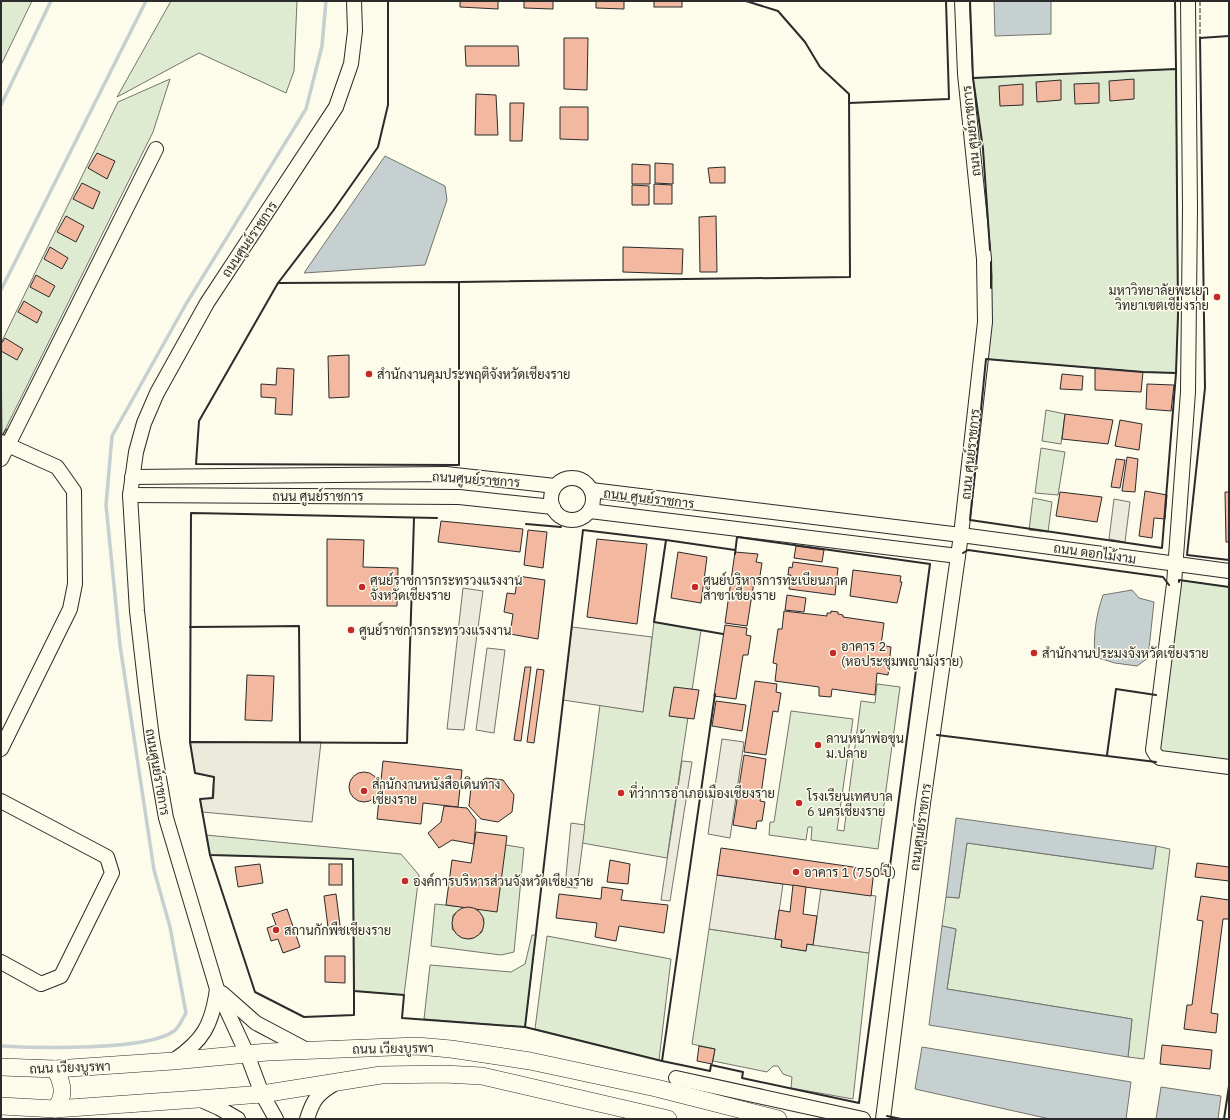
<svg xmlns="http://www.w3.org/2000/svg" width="1230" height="1120" font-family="'IBM Plex Sans',Sarabun,sans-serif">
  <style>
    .green { fill: #deebd1; stroke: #74746e }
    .parking { fill: #eceadb; stroke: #74746e }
    .water { fill: #c7d0d0; stroke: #74746e }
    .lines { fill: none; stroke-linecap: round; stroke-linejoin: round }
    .stream { stroke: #c7d0d0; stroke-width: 3.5 }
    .building { fill: #f2b8a0; stroke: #2b2b2b }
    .minor-casing { stroke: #2b2b2b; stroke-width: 16 }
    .major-casing { stroke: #2b2b2b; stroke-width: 18 }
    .minor { stroke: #fdfbea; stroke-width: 14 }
    .major { stroke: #fdfbea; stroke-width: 17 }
    .fence { stroke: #2b2b2b; stroke-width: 1; stroke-dasharray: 5 2; stroke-linecap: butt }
    .wall { stroke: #2b2b2b; stroke-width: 2 }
    .poi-dot { fill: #c62828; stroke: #fdfbea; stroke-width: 1.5 }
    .labels { text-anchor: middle; stroke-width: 3; stroke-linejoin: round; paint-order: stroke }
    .street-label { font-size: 13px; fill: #2b2b2b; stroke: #fdfbea }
    .poi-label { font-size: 13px; fill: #2b2b2b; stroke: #fdfbea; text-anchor: start }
  </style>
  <rect width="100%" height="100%" fill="#fdfbea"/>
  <g class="green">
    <path d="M1,1H32L1,65Z"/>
    <path d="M171,1H297L294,71L286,93L199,53L117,97Z"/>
    <path d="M1176,69L1178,315L1176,373L1143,372L986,359L992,277L983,149L973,78Z"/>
    <path d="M170,79L153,132L2,436L1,343L118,102Z"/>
    <path d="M1046,410L1065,414L1061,444L1042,441Z"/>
    <path d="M1041,448L1065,452L1058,495L1035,493Z"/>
    <path d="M1033,498L1052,502L1048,532L1029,530Z"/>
    <path d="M1179,580L1229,587V762L1159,751Z"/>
    <path d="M654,622L701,630L667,858L582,843L600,705L643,712Z"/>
    <path d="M877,684L900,687L878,849L811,840L812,827H808L806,840L769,835L770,822H774L791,711L853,719L837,830L844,831L861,701L875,703Z"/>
    <path d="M206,835L401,854L419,875L404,995L354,991L353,859L210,855Z"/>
    <path d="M967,843L1152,869L1156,846L1170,849L1144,1059L1128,1057L1132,1019L947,989L956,929L942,926L946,897L959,898Z"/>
    <path d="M506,845L524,848L514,952L501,955L431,946L435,904L464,907L453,915L452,929L460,937L471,939L482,932L484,919L477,909Z"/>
    <path d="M709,929L782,940L781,947L806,951L807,944L869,953L853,1099L791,1088L792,1077L783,1074L778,1066H773L767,1072L713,1061L715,1049L692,1044Z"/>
    <path d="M532,935H536L525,1027L424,1019L430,965L511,972L525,964Z"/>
    <path d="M547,936L671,959L659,1060L535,1029Z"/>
  </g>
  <g class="parking">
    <path d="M1114,499L1130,502L1125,542L1109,539Z"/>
    <path d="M463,588L483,591L464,730L447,729Z"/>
    <path d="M572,627L652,637L643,712L563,700Z"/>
    <path d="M487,648L505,650L494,733L476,730Z"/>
    <path d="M722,739L744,742L730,838L708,834Z"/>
    <path d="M190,742H321L312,822L202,812L200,799L212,798L214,777L195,773Z"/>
    <path d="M682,761L692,762L670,901L661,900Z"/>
    <path d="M571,823L585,825L577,888L565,887Z"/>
    <path d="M717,875L783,884L775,939L709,929Z"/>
    <path d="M821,889L876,896L869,953L813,945Z"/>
  </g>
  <g class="water">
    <path d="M994,1H1051V34L995,36Z"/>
    <path d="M385,156L445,186L447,200L425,265L304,273Z"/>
    <path d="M1132,590L1139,598L1154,602L1148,658L1137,666L1115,663L1095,657C1093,636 1096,615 1103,595Z"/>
    <path d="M956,818L1156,846L1153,869L967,843L959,898L946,897Z"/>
    <path d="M942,926L956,929L947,989L1132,1019L1128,1057L929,1025Z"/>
    <path d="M922,1047L1131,1082L1126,1119H1050L915,1089Z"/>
    <path d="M1161,1087L1221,1096L1218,1119H1156Z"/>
  </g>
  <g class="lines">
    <g class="stream">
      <path d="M1,105L51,1"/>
      <path d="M1,290L146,1"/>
      <path d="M1,1046C37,1048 147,1051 174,1031C179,1028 182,1019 186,1013L170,927L154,870L120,645L106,505L112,436L186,304L306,109L322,46L326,1"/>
    </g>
  </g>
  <g class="building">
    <path d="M460,1H498V9L460,7Z"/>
    <path d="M524,1H553V9L524,8Z"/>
    <path d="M596,1H624V9L596,8Z"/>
    <rect x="654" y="1" width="28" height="6"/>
    <path d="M564,38H588L587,90L564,89Z"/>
    <path d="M465,46H518L519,66H466Z"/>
    <path d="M1134,79V99L1110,101L1109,81Z"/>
    <path d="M1061,80V100L1037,102L1036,82Z"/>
    <path d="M1099,83V103L1075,104L1074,84Z"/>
    <path d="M1023,84V105L1000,106L999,86Z"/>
    <path d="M476,94L496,95L498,135H475Z"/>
    <path d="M510,103H524L522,141H510Z"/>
    <path d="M560,107H588V140L560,139Z"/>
    <path d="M97,153L115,161L107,179L88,168Z"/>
    <path d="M655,163L673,164V184L655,183Z"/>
    <path d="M632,164L650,165V184H632Z"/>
    <path d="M725,167V183H710L708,168Z"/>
    <path d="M82,183L100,192L93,209L73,199Z"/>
    <path d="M654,184L672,185V204H654Z"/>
    <path d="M632,185L649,186V205H632Z"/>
    <path d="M66,216L84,226L76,242L57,232Z"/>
    <path d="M716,216L717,272H700L699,217Z"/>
    <path d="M50,247L68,258L62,269L44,259Z"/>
    <path d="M623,247L683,249L682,274L623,272Z"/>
    <path d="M36,275L55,286L49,297L30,287Z"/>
    <path d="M24,301L42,312L37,323L18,312Z"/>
    <path d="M5,338L23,349L17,360L1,351V344Z"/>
    <path d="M349,355V397L329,398L328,356Z"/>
    <path d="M277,368L294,369L292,415L275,414L276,398L261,397V384L276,385Z"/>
    <path d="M1095,368L1143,372L1141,392L1095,390Z"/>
    <path d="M1062,374L1083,376L1082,390L1060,389Z"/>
    <path d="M1147,384L1174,385L1171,411L1146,409Z"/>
    <path d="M1065,414L1113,420L1108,444L1062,439Z"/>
    <path d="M1120,420L1142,424L1139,450L1115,446Z"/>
    <path d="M6,429L10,431L6,439L2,436Z"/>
    <path d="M1127,457L1138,459L1135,492L1122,491Z"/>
    <path d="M1116,459L1125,460L1120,488L1111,487Z"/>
    <path d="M1145,491L1167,495L1165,519L1154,518L1152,538L1139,536Z"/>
    <path d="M1060,492L1102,497L1097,522L1056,516Z"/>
    <path d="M1225,492H1229V542H1226Z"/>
    <path d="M441,521L523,529L520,552L438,542Z"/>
    <path d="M528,530L547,532L543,568L524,565Z"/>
    <path d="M327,539L364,540L363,567L398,568L397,606H327Z"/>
    <path d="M597,539L647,544L637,624L587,617Z"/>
    <path d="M796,546L824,550L822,562L794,558Z"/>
    <path d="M678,552L707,557L701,603L671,598Z"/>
    <path d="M735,552L758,554L756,562L762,563L759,582H754L747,626L725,623Z"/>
    <path d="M793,562L838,568L835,595L789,589L791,575H788L789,567L792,568Z"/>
    <path d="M853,570L901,576L900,582H902L897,603L850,596Z"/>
    <path d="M518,576L545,580L538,639L510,634L513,614L504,612L507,593L515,594Z"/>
    <path d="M787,595L806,598L804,612L785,610Z"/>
    <path d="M784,611L827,616V613H831V611L838,612V614L843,615V617L884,623L881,645L891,647L888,675L877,673L875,695L832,689L831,697L819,696V687L775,681L777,664L773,663L778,629H782Z"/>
    <path d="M725,625L747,628L746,635L751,636L748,655H743L736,699L714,696Z"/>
    <path d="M525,667H531L521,741L514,740Z"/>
    <path d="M537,669L544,670L534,743L527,742Z"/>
    <path d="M247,675L274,676L272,721L245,720Z"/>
    <path d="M755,681L777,684L776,692L781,693L778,712L773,711L766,755L744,752Z"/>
    <path d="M674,687L699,690L694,719L669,716Z"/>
    <path d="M716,701L746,705L742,731L712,726Z"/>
    <path d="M744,755L766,759L760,801L765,802L762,821H757L756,829L733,825Z"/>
    <path d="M383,761L462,770L458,807L423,803L421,824L377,819Z"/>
    <circle cx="364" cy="787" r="15"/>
    <path d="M486,778L503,780L514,795L512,812L498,822L481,819L469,806L471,787Z"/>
    <path d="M444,806L467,808L476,820L474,844L452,840L439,848L428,833L441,822Z"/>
    <path d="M476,832L507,836L497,912L446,905L452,860L471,863Z"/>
    <path d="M721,848L874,870L871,896L717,875Z"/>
    <path d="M610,860L630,864L628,884L607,882Z"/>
    <path d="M882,863L891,864L889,875L880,874Z"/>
    <path d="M1197,863L1229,867V881L1195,877Z"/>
    <path d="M260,864L263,883L238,887L235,867Z"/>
    <rect x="329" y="864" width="13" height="21"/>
    <path d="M793,885L806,887L803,914L817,916L813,945L807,944L806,951L781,947L782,940L775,939L779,910L790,912Z"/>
    <path d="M602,887L623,890L621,900L668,905L664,933L619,926L616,941L595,937L597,923L556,918L559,894L601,899Z"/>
    <path d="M336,894L341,933L329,935L324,896Z"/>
    <path d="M1201,896L1229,900V919H1223L1211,1013L1218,1014L1216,1033L1184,1029L1187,1005H1192L1203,921L1197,920Z"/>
    <circle cx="468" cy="923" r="16"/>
    <path d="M287,909L300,947L283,953L278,939L271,941L267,928L276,925L272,914Z"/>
    <path d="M325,956H345V983L325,982Z"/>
    <path d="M1162,1045L1212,1050L1210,1069L1160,1064Z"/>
    <path d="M699,1046L715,1049L712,1064L697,1061Z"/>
  </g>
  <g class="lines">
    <defs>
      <g id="minor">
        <path d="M1188,1L1190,209L1188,392L1174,584L1153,750L1156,755L1160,758L1229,767"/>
        <path d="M1,442L57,467L74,491L75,584L70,609L1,749"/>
        <path d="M1,459L156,149"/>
        <path d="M132,477L446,474L555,486"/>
        <circle cx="572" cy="499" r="21"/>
        <path d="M591,490L961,535L1229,571"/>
        <path d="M130,495L459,497L553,507"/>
        <path d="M590,511L958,556"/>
        <path d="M1,801L107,857L112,873L61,976L41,984L1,962"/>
        <path d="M222,993L256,1023L307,1050"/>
        <path d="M173,1061C203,1041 212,1025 217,989"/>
        <path d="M676,1078L863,1119"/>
        <path d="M199,1099L219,1108L238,1119"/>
        <path d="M276,1119L262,1094L247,1054L217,989L166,818L152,738L146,690L137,611L130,495L136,452L144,423L157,393L207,303L336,107L351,64L355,31L354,1"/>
        <path d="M307,1119C313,1100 317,1094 334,1084"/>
        <path d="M883,1119L923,803L961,535L985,322L984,259L965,74L962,1"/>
      </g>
      <g id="major">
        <path d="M1,1067L55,1069L173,1061L268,1052L417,1046L451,1049L530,1061L656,1088L778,1119"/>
        <path d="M55,1069C63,1083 66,1096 55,1109"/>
        <path d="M1,1106L55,1109L198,1099L262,1094L381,1075L444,1074L482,1076L668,1119"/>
      </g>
    </defs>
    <use href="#minor" class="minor-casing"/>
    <use href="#major" class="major-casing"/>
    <use href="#minor" class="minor"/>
    <use href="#major" class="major"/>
    <path class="fence" d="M1200,1V38"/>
    <g class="wall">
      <path d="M970,1L973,78"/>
      <path d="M1175,1L1176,69"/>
      <path d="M1229,36L1200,38L1205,388L1187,555L1229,560"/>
      <path d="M849,103L949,99L946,1"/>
      <path d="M990,250L983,149L973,78L1176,69L1178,315L1176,373"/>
      <path d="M991,262V288"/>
      <path d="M459,282V465L196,464L199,421L278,283Z"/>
      <path d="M459,282L850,277L849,94L820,67L805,42L778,11L746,1"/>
      <path d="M278,283L333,211L378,147L388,105V1"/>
      <path d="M986,359L1143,372L1176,373L1162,548L970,520Z"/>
      <path d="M414,518L407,743L190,742L195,773L214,777L213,798L200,799L210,855L353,859L354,991L404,995L402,1018L525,1027"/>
      <path d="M526,524L561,527"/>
      <path d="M666,540L735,550"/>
      <path d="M963,553L968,550L1163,577L1169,585"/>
      <path d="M735,554L737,537L930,564L890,866"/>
      <path d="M1179,582V580L1229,587"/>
      <path d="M190,627L299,626L300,742"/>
      <path d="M723,634L654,622L666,540L583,530L525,1027L662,1061L710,1071L711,1065L743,1072L742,1078L859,1103L890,872"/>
      <path d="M937,735L1156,762"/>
      <path d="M190,742L191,513L437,518"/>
      <path d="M1107,755L1116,689L1156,695"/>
      <path d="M210,855L255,992L304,1017L354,1015V991"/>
      <path d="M662,1061L715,694"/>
      <path d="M887,1116L901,1119"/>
      <path d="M1224,1119L1229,1086"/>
    </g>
  </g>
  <g class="poi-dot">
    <circle cx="1217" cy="297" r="4"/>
    <circle cx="369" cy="374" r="4"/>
    <circle cx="362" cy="587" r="4"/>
    <circle cx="695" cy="587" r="4"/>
    <circle cx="351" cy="630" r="4"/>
    <circle cx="833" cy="653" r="4"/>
    <circle cx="1034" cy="653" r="4"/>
    <circle cx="818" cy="745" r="4"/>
    <circle cx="364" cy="791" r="4"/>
    <circle cx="621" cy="793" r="4"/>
    <circle cx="799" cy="803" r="4"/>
    <circle cx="796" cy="872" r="4"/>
    <circle cx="405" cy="881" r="4"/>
    <circle cx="276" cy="930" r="4"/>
  </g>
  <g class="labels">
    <g class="street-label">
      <text transform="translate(971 131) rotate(-96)" y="5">ถนน ศูนย์ราชการ</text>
      <text transform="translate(249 239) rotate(-56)" y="5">ถนนศูนย์ราชการ</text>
      <text transform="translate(970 454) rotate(-84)" y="5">ถนน ศูนย์ราชการ</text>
      <text transform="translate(476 479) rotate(4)" y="5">ถนนศูนย์ราชการ</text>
      <text x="318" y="501">ถนน ศูนย์ราชการ</text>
      <text transform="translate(649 498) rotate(7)" y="5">ถนน ศูนย์ราชการ</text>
      <text transform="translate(1095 553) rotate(8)" y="5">ถนน ดอกไม้งาม</text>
      <text transform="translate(158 772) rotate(80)" y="5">ถนนศูนย์ราชการ</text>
      <text transform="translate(920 827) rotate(-82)" y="5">ถนนศูนย์ราชการ</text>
      <text transform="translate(393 1048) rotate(-1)" y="5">ถนน เวียงบูรพา</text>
      <text transform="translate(70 1067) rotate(-2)" y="5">ถนน เวียงบูรพา</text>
    </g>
    <g class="poi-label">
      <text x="1209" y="295" text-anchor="end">มหาวิทยาลัยพะเยา<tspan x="1209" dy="15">วิทยาเขตเชียงราย</tspan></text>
      <text x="377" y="379">สำนักงานคุมประพฤติจังหวัดเชียงราย</text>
      <text x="370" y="585">ศูนย์ราชการกระทรวงแรงงาน<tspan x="370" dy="15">จังหวัดเชียงราย</tspan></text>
      <text x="703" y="585">ศูนย์บริหารการทะเบียนภาค<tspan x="703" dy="15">สาขาเชียงราย</tspan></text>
      <text x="359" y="635">ศูนย์ราชการกระทรวงแรงงาน</text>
      <text x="841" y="651">อาคาร 2<tspan x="841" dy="15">(หอประชุมพญามังราย)</tspan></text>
      <text x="1042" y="658">สำนักงานประมงจังหวัดเชียงราย</text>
      <text x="826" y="743">ลานหน้าพ่อขุน<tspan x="826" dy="15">ม.ปลาย</tspan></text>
      <text x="372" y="789">สำนักงานหนังสือเดินทาง<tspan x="372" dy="15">เชียงราย</tspan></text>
      <text x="629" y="798">ที่ว่าการอำเภอเมืองเชียงราย</text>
      <text x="807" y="801">โรงเรียนเทศบาล<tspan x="807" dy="15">6 นครเชียงราย</tspan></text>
      <text x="804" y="877">อาคาร 1 (750 ปี)</text>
      <text x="413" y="886">องค์การบริหารส่วนจังหวัดเชียงราย</text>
      <text x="284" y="935">สถานกักพืชเชียงราย</text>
    </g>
  </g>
  <rect width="1230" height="1120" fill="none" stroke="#2b2b2b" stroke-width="4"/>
</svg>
